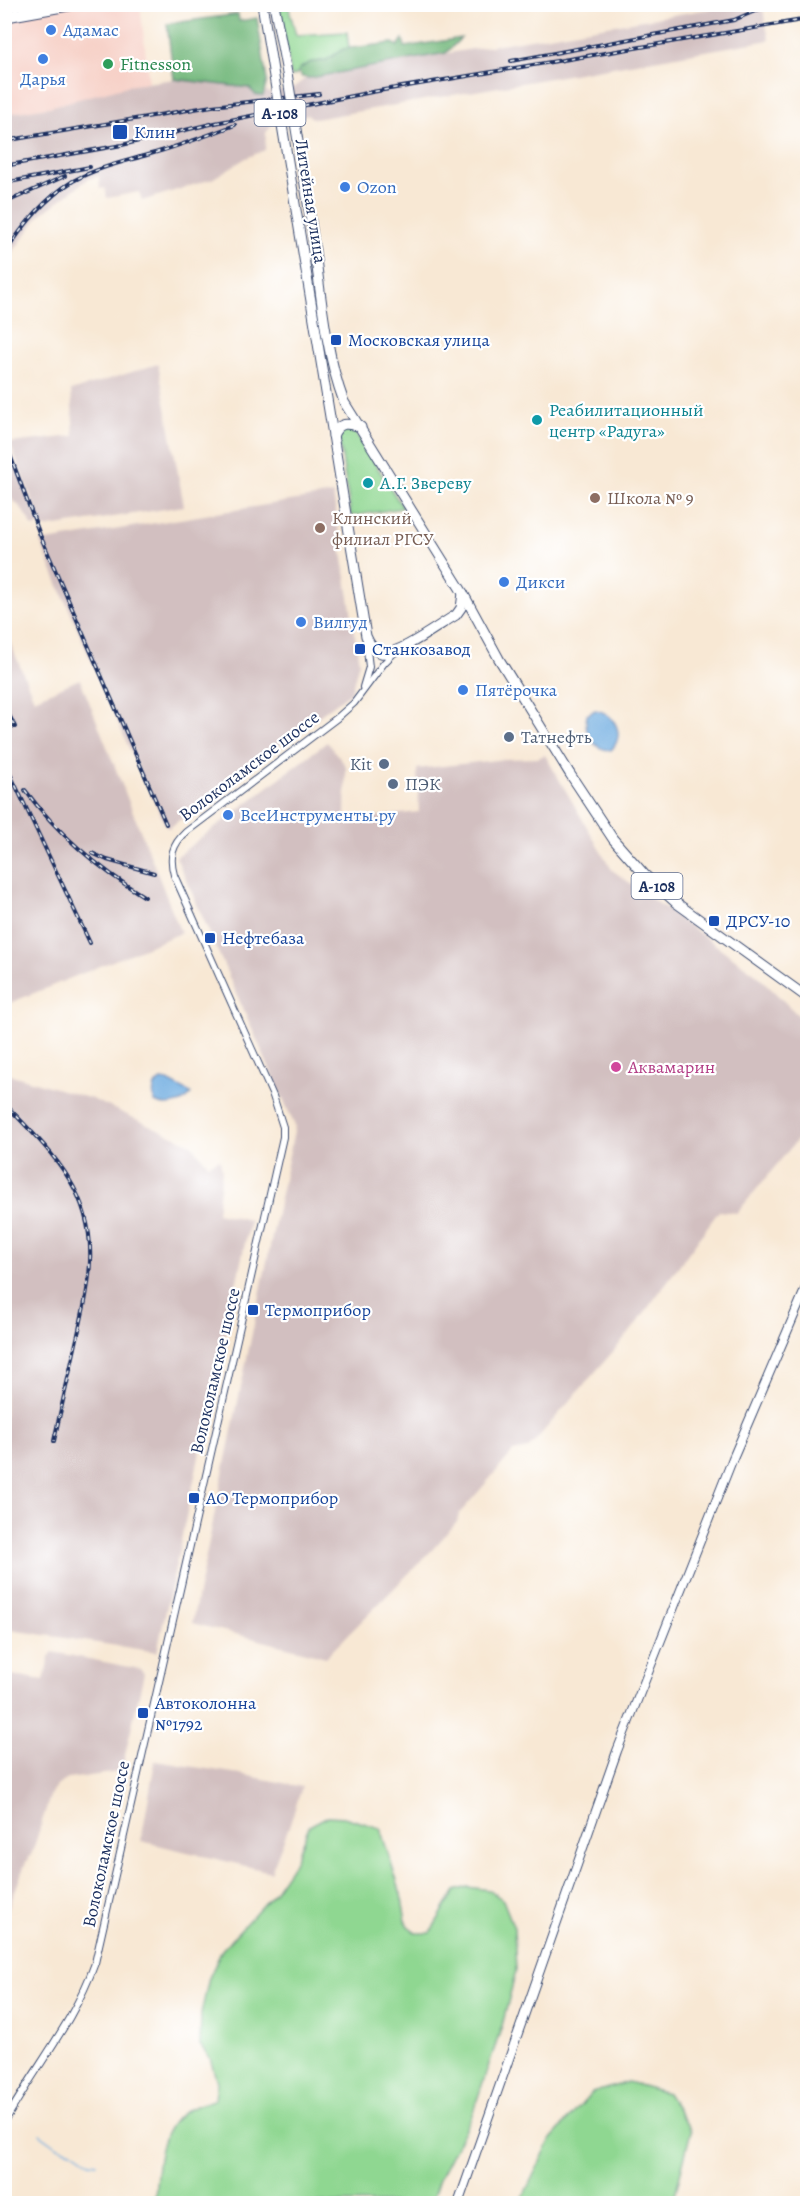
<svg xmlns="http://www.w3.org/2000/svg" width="812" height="2208" font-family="Alegreya,serif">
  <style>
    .built { fill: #f7d1c8 }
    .industrial { fill: #d2bfc0 }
    .green { fill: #8fd791; stroke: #558378; stroke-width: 1.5 }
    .forest { fill: #73b87b; stroke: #47746c; stroke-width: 1.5 }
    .water { fill: #6eace0; stroke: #446e9f; stroke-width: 1.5 }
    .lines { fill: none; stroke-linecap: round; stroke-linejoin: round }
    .stream { stroke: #6eace0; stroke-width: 1.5 }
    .minor-casing { stroke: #3c4b70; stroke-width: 8 }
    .major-casing { stroke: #3c4b70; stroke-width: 10 }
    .highway-casing { stroke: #3c4b70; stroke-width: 11 }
    .minor { stroke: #fff; stroke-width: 6 }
    .major { stroke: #fff; stroke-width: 8 }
    .highway { stroke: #fff; stroke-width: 9 }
    .rail-casing { stroke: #1b2f5e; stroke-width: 4 }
    .rail { stroke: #fff; stroke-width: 1.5; stroke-dasharray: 4.5; stroke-linecap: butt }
    .highway-bridge-casing { stroke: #3c4b70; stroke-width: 11; stroke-linecap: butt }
    .highway-bridge { stroke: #fff; stroke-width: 9 }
    .shop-dot { fill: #3f7fe0; stroke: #fff; stroke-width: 2 }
    .leisure-dot { fill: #2e9e5b; stroke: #fff; stroke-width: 2 }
    .transit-dot { fill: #1a4fb4; stroke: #fff; stroke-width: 2 }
    .culture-dot { fill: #0f9aa8; stroke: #fff; stroke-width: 2 }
    .education-dot { fill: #8d6e63; stroke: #fff; stroke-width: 2 }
    .service-dot { fill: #5c6f8a; stroke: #fff; stroke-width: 2 }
    .hotel-dot { fill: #d1479c; stroke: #fff; stroke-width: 2 }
    .labels { text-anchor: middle; stroke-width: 4.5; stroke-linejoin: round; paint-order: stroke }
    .shield { fill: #fff; stroke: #5f6d8e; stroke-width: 1.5 }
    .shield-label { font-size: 16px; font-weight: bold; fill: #1b2f5e }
    .shop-label { font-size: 18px; fill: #366cbe; stroke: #fff; text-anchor: start }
    .leisure-label { font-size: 18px; fill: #27864d; stroke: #fff; text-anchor: start }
    .transit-label { font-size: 18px; fill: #164399; stroke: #fff; text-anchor: start }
    .street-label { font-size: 18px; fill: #1b2f5e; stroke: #fff }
    .culture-label { font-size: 18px; fill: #0d838f; stroke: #fff; text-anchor: start }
    .education-label { font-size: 18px; fill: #785e54; stroke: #fff; text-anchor: start }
    .service-label { font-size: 18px; fill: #4e5e75; stroke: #fff; text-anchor: start }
    .hotel-label { font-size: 18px; fill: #b23c85; stroke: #fff; text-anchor: start }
  </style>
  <rect width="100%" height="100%" fill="#fff"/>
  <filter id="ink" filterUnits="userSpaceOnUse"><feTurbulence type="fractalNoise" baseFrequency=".0167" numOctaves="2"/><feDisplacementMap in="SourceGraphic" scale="12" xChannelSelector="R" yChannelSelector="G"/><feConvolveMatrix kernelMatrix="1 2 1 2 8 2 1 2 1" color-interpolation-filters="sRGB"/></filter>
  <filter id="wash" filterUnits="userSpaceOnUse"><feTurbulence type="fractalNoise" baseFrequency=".008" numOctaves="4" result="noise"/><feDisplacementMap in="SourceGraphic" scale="24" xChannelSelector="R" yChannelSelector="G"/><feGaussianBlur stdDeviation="1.35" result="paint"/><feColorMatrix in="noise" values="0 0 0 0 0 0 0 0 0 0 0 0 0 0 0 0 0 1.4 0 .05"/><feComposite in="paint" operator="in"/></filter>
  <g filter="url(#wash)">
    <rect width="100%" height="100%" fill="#f8e8d4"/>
    <path class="built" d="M5,5H140L149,82L49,107L5,114Z"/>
    <g class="industrial">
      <path d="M732,5H762L769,40L315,119L307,115L271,125L266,133L265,150L246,158L212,179L142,201L139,192L107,198L105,188L100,189L99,176L88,179L40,215L15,249L5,273V114L49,107L127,86L174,79L249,88L256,95L263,96L266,91L269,93L293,88L307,77Z"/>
      <path d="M158,364L184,506L43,528L10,443L74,436L71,391Z"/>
      <path d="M4,428L8,445L40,525L33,527L21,508L5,492Z"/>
      <path d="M333,494L359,662L351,692L169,828L166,827L148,787L145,785L40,542Z"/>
      <path d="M5,631L34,699L80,679L181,933L5,1005Z"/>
      <path d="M327,742L346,766L345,820L419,812L417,769L505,759L537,758L545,755L612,870L756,974L807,1024V1128L737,1213L719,1211L631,1331L528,1449L513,1452L459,1514L457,1522L432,1550L326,1657L192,1623L295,1126L176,857Z"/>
      <path d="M5,1073L92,1099L191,1144L208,1164L220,1159L222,1170L217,1213L250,1220L157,1652L5,1629Z"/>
      <path d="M53,1652L140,1669L144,1673L123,1764L118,1768L119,1772L68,1779L58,1785L51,1793L32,1853L25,1864L5,1918V1674L44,1680L49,1657Z"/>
      <path d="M155,1761L240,1774L302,1787L290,1824L271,1872L141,1841Z"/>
    </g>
    <g class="green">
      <path d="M279,5H288L296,35L347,32L349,49C340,49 335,57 326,60C314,64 303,62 296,75L291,76Z"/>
      <path d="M345,428H351L354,430L403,508L351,516L339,438L341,432Z"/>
      <path d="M328,1816L344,1817L380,1828L401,1894L407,1926L416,1933H430L455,1891L468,1887L489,1890L503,1900L514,1928L516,1971L502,2026L472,2115L439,2179L431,2203H152L155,2197C158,2166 157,2126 189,2109C197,2105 207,2103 215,2099L217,2082L210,2058L200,2045L201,2014L209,1978L222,1950L274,1892L294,1863L309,1826Z"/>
      <path d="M628,2082L667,2093L691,2131L673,2203H520L551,2139L592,2093Z"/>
    </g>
    <g class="forest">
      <path d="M238,14L239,21L257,18L267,81L263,96L256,95L249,88L174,79L167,24Z"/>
      <path d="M461,38L446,53L310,78L302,77L299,73V69L311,62L325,61L343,49L393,43L398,46L403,39L405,47Z"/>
    </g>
    <g class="water">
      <path d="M595,710C615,713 626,735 611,750C593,750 583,732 587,715Z"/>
      <path d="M161,1080L168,1081L191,1093C187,1104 165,1108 155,1102C152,1094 153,1084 161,1080Z"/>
    </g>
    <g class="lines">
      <path class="stream" d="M40,2134L58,2147L75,2152L90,2162L97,2163"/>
    </g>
  </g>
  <g filter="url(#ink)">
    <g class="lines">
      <defs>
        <g id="minor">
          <path d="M4,14L58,4"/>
          <path d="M4,19L88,4"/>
          <path d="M363,687L369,667L366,641"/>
          <path d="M4,2123C34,2069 74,2022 95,1963L283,1137V1127L273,1096L174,875C169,857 172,845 186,832L337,718L354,703L384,663L394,653"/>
        </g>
        <path id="major" d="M458,2204L617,1751L733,1458L808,1283"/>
        <g id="highway">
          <path d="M274,4L287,73"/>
          <path d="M298,222L366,636C369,643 373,651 381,653C398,656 440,624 456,615L461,608L463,593"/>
          <path d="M311,222C320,281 323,346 344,402L463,593L499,659L570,774L613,839L644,874L675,902L808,998"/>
          <path d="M333,436C339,421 348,423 361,427"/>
        </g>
      </defs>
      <use href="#minor" class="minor-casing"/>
      <use href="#major" class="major-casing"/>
      <use href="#highway" class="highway-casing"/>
      <use href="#minor" class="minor"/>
      <use href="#major" class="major"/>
      <use href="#highway" class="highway"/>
      <defs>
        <g id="rail">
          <path d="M511,61L734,20L771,4"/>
          <path d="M4,141L212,106L319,94"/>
          <path d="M4,166L122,145L215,123L372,92L808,19"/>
          <path d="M4,183L90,167"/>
          <path d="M9,201L65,176"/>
          <path d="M4,255C22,226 44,199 73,181C96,168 123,162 147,155C177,147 206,136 235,125"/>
          <path d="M4,439L40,535L166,824"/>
          <path d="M4,705L15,727"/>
          <path d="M4,761L90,943"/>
          <path d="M25,790C57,833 99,869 145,897"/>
          <path d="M92,853L107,860L154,873"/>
          <path d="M4,1103C27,1127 52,1151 69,1179C103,1234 89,1285 76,1343C69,1375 61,1408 54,1441"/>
        </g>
      </defs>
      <use href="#rail" class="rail-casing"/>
      <use href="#rail" class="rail"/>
      <defs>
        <g id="highway-bridge">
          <path d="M262,4L298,222"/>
          <path d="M287,73L311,222"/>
        </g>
      </defs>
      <use href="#highway-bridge" class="highway-bridge-casing"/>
      <use href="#highway-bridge" class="highway-bridge"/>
    </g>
  </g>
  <g class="shop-dot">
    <circle cx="51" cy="30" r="6"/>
    <circle cx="43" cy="59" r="6"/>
    <circle cx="345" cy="187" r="6"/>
    <circle cx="504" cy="582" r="6"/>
    <circle cx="301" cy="622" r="6"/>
    <circle cx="463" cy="690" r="6"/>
    <circle cx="228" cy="815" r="6"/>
  </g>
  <circle class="leisure-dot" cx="108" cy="64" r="6"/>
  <g class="transit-dot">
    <rect x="112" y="124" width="16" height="16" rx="3"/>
    <rect x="330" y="334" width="12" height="12" rx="3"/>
    <rect x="354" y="643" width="12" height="12" rx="3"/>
    <rect x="708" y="915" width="12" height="12" rx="3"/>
    <rect x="204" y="932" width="12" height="12" rx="3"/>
    <rect x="247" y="1304" width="12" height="12" rx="3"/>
    <rect x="188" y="1492" width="12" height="12" rx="3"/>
    <rect x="137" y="1707" width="12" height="12" rx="3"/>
  </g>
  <g class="culture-dot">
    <circle cx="537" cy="420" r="6"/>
    <circle cx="368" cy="483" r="6"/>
  </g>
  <g class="education-dot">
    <circle cx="595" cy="498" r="6"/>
    <circle cx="320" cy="528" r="6"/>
  </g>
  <g class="service-dot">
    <circle cx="509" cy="737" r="6"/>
    <circle cx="384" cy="764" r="6"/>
    <circle cx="393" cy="784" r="6"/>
  </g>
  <circle class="hotel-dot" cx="616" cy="1067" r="6"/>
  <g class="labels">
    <g class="shield">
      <rect x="254.5" y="100" width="51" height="26" rx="4.5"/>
      <rect x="631.5" y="873" width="51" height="26" rx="4.5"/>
    </g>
    <g class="shield-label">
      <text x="280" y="119">А-108</text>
      <text x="657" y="892">А-108</text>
    </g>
    <g class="shop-label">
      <text x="63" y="36">Адамас</text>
      <text x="43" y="85" text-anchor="middle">Дарья</text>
      <text x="357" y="193">Ozon</text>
      <text x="516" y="588">Дикси</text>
      <text x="313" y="628">Вилгуд</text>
      <text x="475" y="696">Пятёрочка</text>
      <text x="240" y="821">ВсеИнструменты.ру</text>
    </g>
    <g class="leisure-label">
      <text x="120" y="70">Fitnesson</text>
    </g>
    <g class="transit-label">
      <text x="134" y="138">Клин</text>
      <text x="348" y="346">Московская улица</text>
      <text x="372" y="655">Станкозавод</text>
      <text x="726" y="927">ДРСУ-10</text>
      <text x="222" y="944">Нефтебаза</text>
      <text x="265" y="1316">Термоприбор</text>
      <text x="206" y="1504">АО Термоприбор</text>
      <text x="155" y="1709">Автоколонна<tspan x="155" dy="21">№1792</tspan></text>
    </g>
    <g class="street-label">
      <text transform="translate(311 201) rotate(81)" y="6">Литейная улица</text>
      <text transform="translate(249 766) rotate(-37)" y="6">Волоколамское шоссе</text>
      <text transform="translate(215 1371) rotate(-77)" y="6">Волоколамское шоссе</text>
      <text transform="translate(106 1844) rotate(-78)" y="6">Волоколамское шоссе</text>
    </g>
    <g class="culture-label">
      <text x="549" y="416">Реабилитационный<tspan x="549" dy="21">центр «Радуга»</tspan></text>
      <text x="380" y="489">А.Г. Звереву</text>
    </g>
    <g class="education-label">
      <text x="607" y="504">Школа № 9</text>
      <text x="332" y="524">Клинский<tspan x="332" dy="21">филиал РГСУ</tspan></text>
    </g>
    <g class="service-label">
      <text x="521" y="743">Татнефть</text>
      <text x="372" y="770" text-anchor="end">Kit</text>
      <text x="405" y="790">ПЭК</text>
    </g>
    <g class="hotel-label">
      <text x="628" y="1073">Аквамарин</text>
    </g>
  </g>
  <rect width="812" height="2208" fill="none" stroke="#fff" stroke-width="24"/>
</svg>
